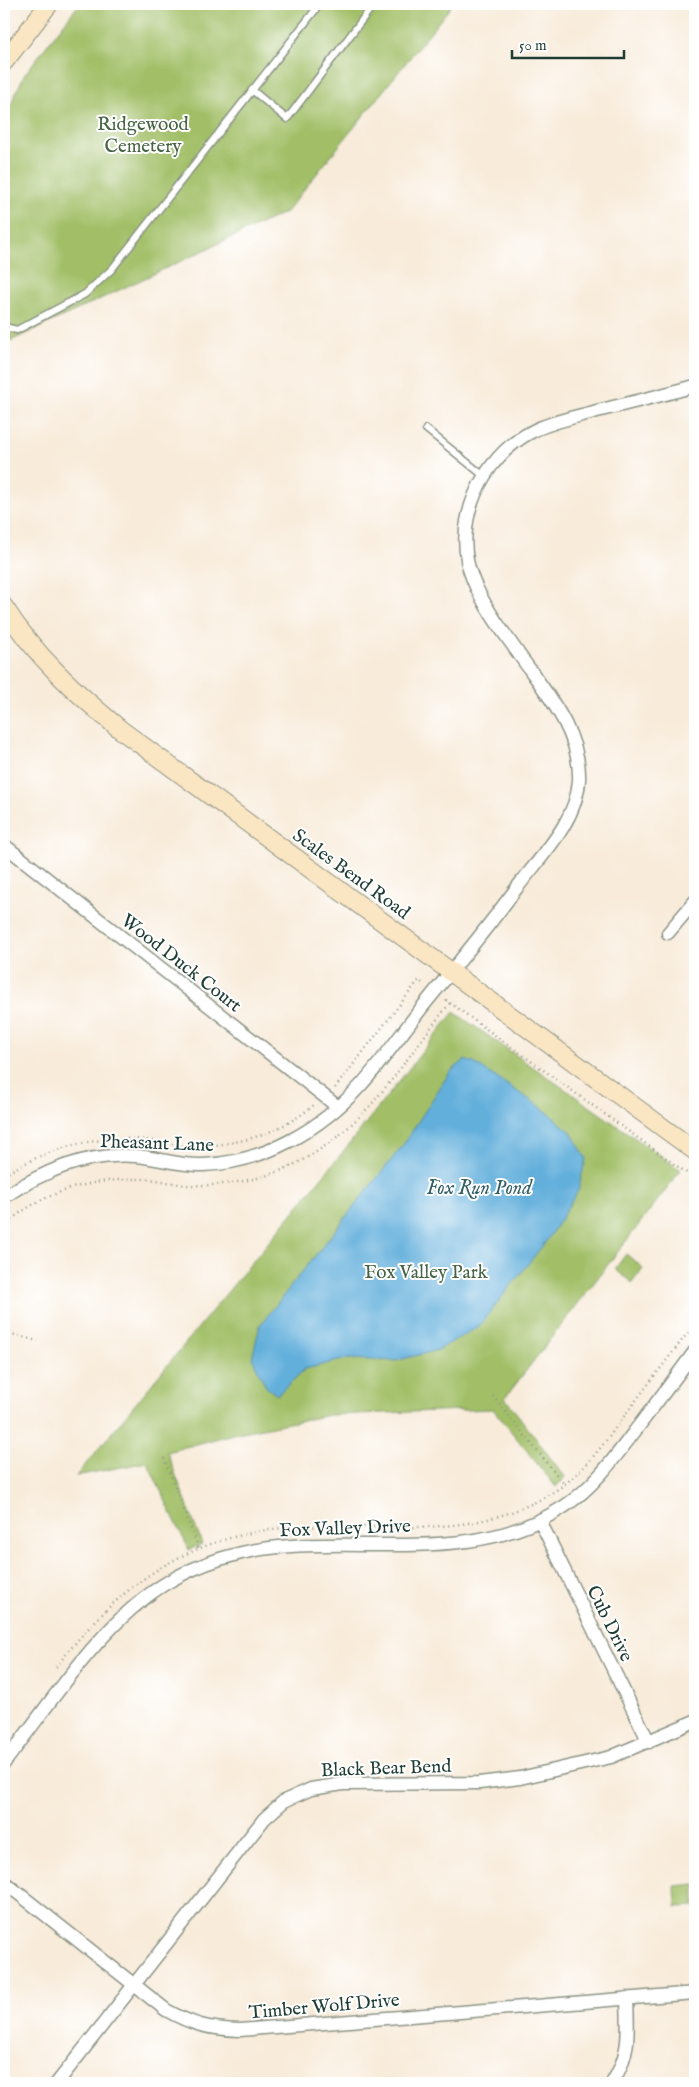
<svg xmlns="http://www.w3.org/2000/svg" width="699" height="2087" font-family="'IM FELL English',serif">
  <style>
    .green { fill: #a2bf67; stroke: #607e4e }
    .water { fill: #62afdb; stroke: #407688 }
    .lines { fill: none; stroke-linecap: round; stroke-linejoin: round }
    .lane-casing { stroke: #8c9486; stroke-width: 9 }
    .street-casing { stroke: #8c9486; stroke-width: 15 }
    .secondary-casing { stroke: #8c9486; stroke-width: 20 }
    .path { stroke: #8c9486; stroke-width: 2.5; stroke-dasharray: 1 4; stroke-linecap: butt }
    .lane { stroke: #fff; stroke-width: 6 }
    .street { stroke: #fff; stroke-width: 12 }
    .secondary { stroke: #fbe6c3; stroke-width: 18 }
    .labels { text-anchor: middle; stroke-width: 4; stroke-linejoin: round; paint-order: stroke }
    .park-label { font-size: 19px; fill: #466443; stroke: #fff }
    .street-label { font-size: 19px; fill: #1f3d34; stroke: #fff }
    .water-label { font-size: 20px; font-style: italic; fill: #335f66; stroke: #fff }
  </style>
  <rect width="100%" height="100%" fill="#fff"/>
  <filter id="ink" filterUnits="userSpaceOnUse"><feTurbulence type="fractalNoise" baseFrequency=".02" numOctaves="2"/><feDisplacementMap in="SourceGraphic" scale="10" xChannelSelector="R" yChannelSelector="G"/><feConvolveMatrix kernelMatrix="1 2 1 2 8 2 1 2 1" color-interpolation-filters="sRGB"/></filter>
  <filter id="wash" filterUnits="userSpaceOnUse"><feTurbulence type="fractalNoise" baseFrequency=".0096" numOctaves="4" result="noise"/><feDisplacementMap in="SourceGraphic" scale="20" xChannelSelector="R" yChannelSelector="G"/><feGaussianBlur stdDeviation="1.12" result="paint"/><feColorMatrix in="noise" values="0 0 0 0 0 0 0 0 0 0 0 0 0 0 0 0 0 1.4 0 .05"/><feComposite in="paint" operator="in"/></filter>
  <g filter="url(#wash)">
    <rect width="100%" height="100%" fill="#f8ebd9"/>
    <g class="green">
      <path d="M79,4H453L286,212L4,344V120L24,75Z"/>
      <path d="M454,1012L681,1170L505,1398L565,1477L556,1487L493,1409L330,1415L237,1433L167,1452L202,1544L189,1550L147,1462L76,1476L342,1153Z"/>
      <path d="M626,1254L643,1268L632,1283L615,1269Z"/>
      <path d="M695,1884V1906L676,1907L675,1886Z"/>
    </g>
    <path class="water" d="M465,1060L474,1063L541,1107L571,1132L586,1158L578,1191L548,1239L478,1327L438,1350L395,1361L347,1359L305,1369L277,1395L266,1387L252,1358L260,1325L403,1145L450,1072Z"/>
  </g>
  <g filter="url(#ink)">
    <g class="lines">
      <defs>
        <g id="lane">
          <path d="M252,90L287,119L374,4"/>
          <path d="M4,327L17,330L85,294L112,269L320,4"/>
          <path d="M426,429L484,476"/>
        </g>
        <g id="street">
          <path d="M4,845L338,1107"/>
          <path d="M668,933L695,901"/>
          <path d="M4,1197C43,1171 88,1152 136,1156C159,1158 180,1166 203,1165C264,1163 321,1129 361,1085C387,1056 408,1024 432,995C461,960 489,925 516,889C540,857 577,822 579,780C581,734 548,695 523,660C505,634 485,609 473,580C450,525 481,457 533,431C553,421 576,417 597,411C630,403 663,395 695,386"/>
          <path d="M540,1521L649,1742"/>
          <path d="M4,1763C51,1703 102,1621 168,1582C200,1563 242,1550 279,1547C374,1538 480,1563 565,1506C595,1486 616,1456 638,1427C657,1402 676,1377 695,1351"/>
          <path d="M4,1882L166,2010C193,2025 209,2029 240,2030L695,1993"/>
          <path d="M57,2083L264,1819L284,1801L311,1789L343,1784L479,1783L520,1778L611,1757L695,1721"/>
          <path d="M612,2083C631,2053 628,2032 627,1998"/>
        </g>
        <g id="secondary">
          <path d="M4,62L49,4"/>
          <path d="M4,607C35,656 77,694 121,730L695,1151"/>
        </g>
      </defs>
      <use href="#lane" class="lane-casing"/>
      <use href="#street" class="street-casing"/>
      <use href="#secondary" class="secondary-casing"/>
      <g class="path">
        <path d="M446,1000L695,1179"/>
        <path d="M335,1088L419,980L423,984"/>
        <path d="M4,1175C40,1153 80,1139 123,1139C142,1138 161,1143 180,1145C228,1149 278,1136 315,1104"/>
        <path d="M4,1226C43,1190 95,1178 147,1179C161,1180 174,1184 188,1185C219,1187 263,1180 291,1166C366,1130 400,1065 450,1003"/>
        <path d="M4,1332L38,1341"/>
        <path d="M493,1396L564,1484"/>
        <path d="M164,1458L199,1549"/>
        <path d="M56,1667C112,1595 167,1548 261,1531C298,1524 339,1527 377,1527C441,1528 493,1527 550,1494C586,1473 609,1436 634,1403C654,1376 675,1350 695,1323"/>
      </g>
      <use href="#lane" class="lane"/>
      <use href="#street" class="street"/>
      <use href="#secondary" class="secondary"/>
    </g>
  </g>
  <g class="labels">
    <g class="park-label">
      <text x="143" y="130">Ridgewood<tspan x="143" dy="22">Cemetery</tspan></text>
      <text x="426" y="1278">Fox Valley Park</text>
    </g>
    <g class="street-label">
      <text transform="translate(352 873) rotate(36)" y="7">Scales Bend Road</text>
      <text transform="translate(182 962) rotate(38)" y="7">Wood Duck Court</text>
      <text transform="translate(157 1142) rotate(2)" y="7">Pheasant Lane</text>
      <text transform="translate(345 1527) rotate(-2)" y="7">Fox Valley Drive</text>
      <text transform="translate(611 1623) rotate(64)" y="7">Cub Drive</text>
      <text transform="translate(386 1767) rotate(-2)" y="7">Black Bear Bend</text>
      <text transform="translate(324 2005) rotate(-5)" y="7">Timber Wolf Drive</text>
    </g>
    <g class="water-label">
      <text x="479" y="1194">Fox Run Pond</text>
    </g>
  </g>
  <rect width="699" height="2087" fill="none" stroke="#fff" stroke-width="20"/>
  <path d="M512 50v8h112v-8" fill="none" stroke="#1f3d34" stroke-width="2.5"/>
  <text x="519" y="50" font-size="15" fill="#1f3d34" stroke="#ffffff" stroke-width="4" paint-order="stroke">50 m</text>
</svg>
